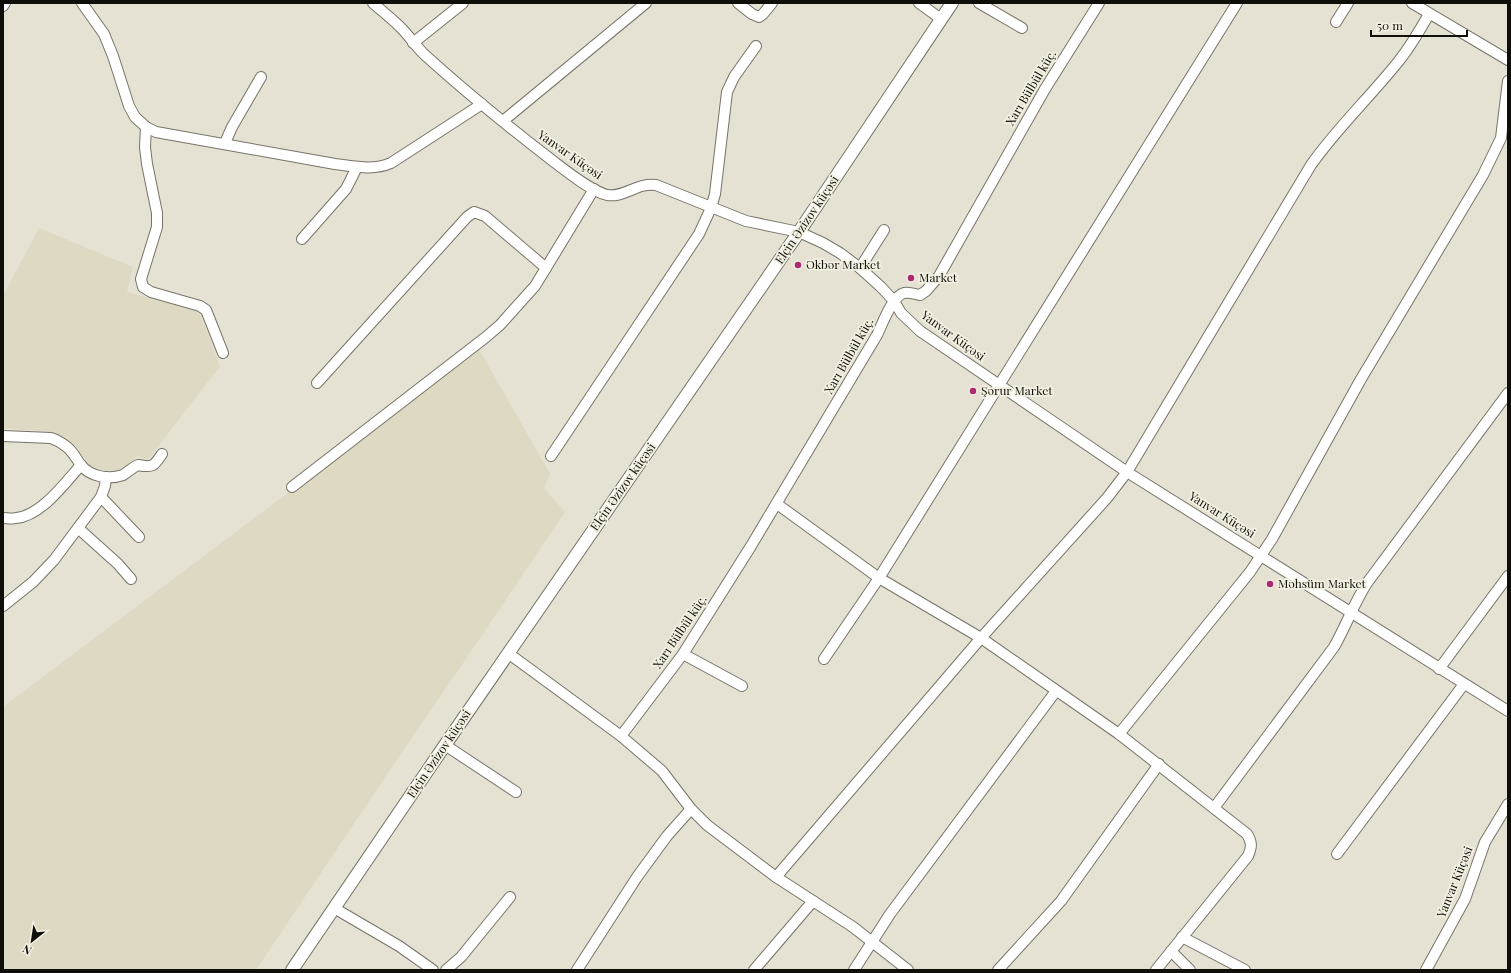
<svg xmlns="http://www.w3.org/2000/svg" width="1511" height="973" font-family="'Playfair Display',serif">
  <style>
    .built { fill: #ded9c3 }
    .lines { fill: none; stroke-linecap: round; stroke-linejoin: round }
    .minor-casing { stroke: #777467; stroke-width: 12 }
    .tertiary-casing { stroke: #777467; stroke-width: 14 }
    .minor { stroke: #fff; stroke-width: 10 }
    .tertiary { stroke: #fff; stroke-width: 12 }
    .poi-dot { fill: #ad2972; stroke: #f3f0e1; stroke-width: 1.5 }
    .labels { text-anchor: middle; stroke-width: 3.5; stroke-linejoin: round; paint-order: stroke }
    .street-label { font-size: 12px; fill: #0f0e09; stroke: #f3f0e1 }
    .poi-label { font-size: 12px; fill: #0f0e09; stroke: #f3f0e1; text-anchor: start }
  </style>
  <rect width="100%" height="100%" fill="#e5e2d4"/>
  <g class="built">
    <path d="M39,228L133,267L127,292L199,311L220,366L147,461L138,455L129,464L118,470L107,471L90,466L76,446L54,432L3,428V296Z"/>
    <path d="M479,349L550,474L544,488L565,512L470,653L400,755L256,970H3V707Z"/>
  </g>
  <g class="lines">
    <defs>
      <g id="minor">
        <path d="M82,3L104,34L113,56L129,106L135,117L146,127L156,132L335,164C353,166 373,171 391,163L482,104"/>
        <path d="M373,3C383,12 395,21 404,31C412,40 418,49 426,56C467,93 510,128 553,161C566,171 591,191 607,195C624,198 638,182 656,185L746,221L799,232L823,243L840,253L860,268L881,287L894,301L901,313L920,331L1127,472L1508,711"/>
        <path d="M738,3L752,14L759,17L763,14L772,3"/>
        <path d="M919,3L941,19"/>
        <path d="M979,3L1022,28"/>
        <path d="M1412,3L1508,60"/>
        <path d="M3,6L5,3"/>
        <path d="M1336,22L1348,3"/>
        <path d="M413,43L463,3"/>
        <path d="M503,121L646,3"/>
        <path d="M146,127L145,147L147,164L157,213V227L141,279L143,287L151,292L200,306L206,310L223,353"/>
        <path d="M225,143L232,127L261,77"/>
        <path d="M302,239L346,189L357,167"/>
        <path d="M860,268L884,230"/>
        <path d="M317,383L467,217L474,212L485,216L546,268"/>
        <path d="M3,436L51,438C57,440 62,443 67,447C73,452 76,458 80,464C90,477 109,480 123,475C128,472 133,467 138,465C153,468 154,466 162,454"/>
        <path d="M551,456L699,234L711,208L715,194L727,92L734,77L756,46"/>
        <path d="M292,487L486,337L500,325L535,286L594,189"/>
        <path d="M101,497L139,537"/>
        <path d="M777,504L879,578L981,638L1119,734L1247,834C1252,842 1252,847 1248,856L1156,970"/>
        <path d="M3,518C7,518 12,519 16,518C41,516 65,483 81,465"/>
        <path d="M78,528L118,564L131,579"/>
        <path d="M3,606L33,582L54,560L101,497L105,486L106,477"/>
        <path d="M508,653L621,736L662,771L691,809L707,825L776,877L853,927L908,970"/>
        <path d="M683,654L742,686"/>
        <path d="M824,659L879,578L1237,3"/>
        <path d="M1439,669L1508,576"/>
        <path d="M1119,734L1250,572L1272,539L1361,379L1483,175L1501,138L1508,81"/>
        <path d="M621,736L683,654L751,546L877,335C882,325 892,296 904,293C909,292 915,294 920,295L926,291L939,276L1045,89L1099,3"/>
        <path d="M445,745L516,792"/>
        <path d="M1214,808L1334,647C1346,626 1354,603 1367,583L1508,393"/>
        <path d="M1337,854L1464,684"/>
        <path d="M776,877L981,638L1107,498L1127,472L1311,165C1337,128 1370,97 1398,62C1410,47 1420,30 1429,14"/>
        <path d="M334,908L399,946L433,970"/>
        <path d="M1182,937L1245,970"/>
        <path d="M1171,951L1190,970"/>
        <path d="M446,970L461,957L510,897"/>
        <path d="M577,970L637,877L667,836L691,809"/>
        <path d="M754,970L813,901"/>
        <path d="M854,970L890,914L1056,691"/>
        <path d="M998,970L1061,901L1159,764"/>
        <path d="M1426,970L1465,899L1485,842L1508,804"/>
      </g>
      <path id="tertiary" d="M292,970L445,745L799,232L952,3"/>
    </defs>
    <use href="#minor" class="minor-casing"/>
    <use href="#tertiary" class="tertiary-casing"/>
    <use href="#minor" class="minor"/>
    <use href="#tertiary" class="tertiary"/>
  </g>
  <g class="poi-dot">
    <circle cx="798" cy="265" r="4"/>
    <circle cx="911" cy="278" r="4"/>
    <circle cx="973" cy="391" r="4"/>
    <circle cx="1270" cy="584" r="4"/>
  </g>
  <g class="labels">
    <g class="street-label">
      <text transform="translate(1031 88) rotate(-59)" y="4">Xarı Bülbül küç.</text>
      <text transform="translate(570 155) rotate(35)" y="4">Yanvar Küçəsi</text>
      <text transform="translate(807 220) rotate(-56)" y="4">Elçin Əzizov küçəsi</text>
      <text transform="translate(953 336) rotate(36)" y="4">Yanvar Küçəsi</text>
      <text transform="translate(849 356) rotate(-60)" y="4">Xarı Bülbül küç.</text>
      <text transform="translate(623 487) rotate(-55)" y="4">Elçin Əzizov küçəsi</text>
      <text transform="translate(1222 515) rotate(32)" y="4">Yanvar Küçəsi</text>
      <text transform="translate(680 632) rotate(-56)" y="4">Xarı Bülbül küç.</text>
      <text transform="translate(439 754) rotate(-56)" y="4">Elçin Əzizov küçəsi</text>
      <text transform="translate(1455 882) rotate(-68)" y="4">Yanvar Küçəsi</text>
    </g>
    <g class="poi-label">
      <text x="806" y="269">Əkbər Market</text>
      <text x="919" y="282">Market</text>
      <text x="981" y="395">Şərur Market</text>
      <text x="1278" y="588">Məhsüm Market</text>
    </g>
  </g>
  <rect width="1511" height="973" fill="none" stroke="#0f0e09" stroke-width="8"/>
  <g transform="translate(32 941) rotate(210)" stroke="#f3f0e1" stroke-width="3" paint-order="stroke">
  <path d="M0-3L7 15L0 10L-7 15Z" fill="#0f0e09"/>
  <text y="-6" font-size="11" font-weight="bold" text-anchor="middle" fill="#0f0e09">N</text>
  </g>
  <path d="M1371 30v6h96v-6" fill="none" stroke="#0f0e09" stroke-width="2"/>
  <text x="1377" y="30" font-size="12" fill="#0f0e09" stroke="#f3f0e1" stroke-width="3" paint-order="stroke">50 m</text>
</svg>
